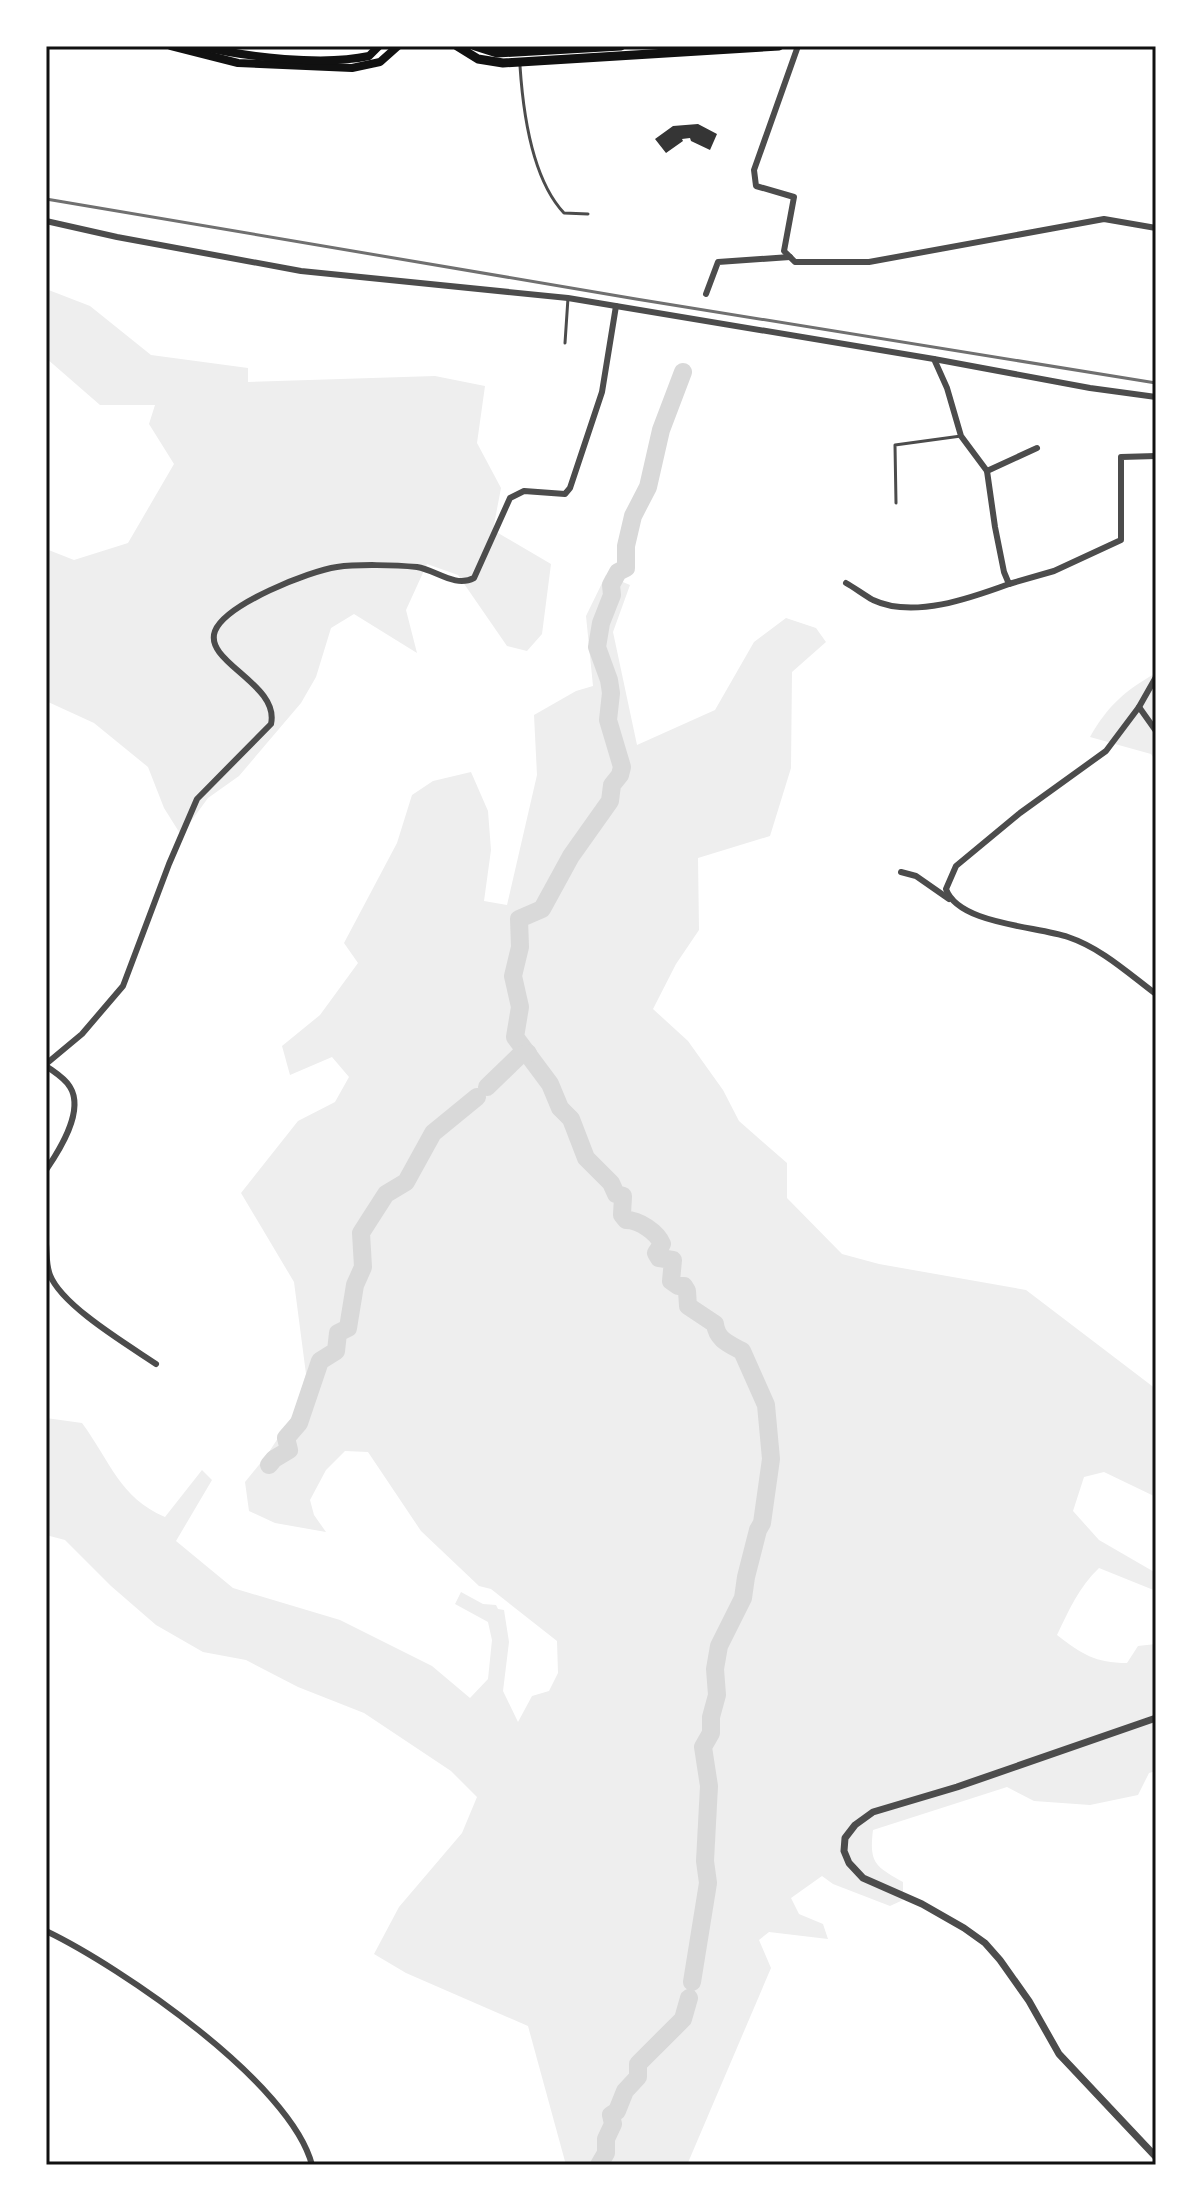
<svg xmlns="http://www.w3.org/2000/svg" width="1202" height="2211" font-family="'Fira Sans Condensed',sans-serif">
  <style>
    .green { fill: #eee }
    .lines { fill: none; stroke-linecap: round; stroke-linejoin: round }
    .river { stroke: #d9d9d9; stroke-width: 18 }
    .building { fill: #353535 }
    .path { stroke: #111; stroke-width: 2 }
    .service { stroke: #4c4c4c; stroke-width: 3 }
    .minor { stroke: #4c4c4c; stroke-width: 6 }
    .tertiary { stroke: #4c4c4c; stroke-width: 7 }
    .secondary { stroke: #111; stroke-width: 8 }
    .primary { stroke: #111; stroke-width: 9 }
    .rail { stroke: #707070; stroke-width: 3 }
    .neatline { fill: none; stroke: #111; stroke-width: 3 }
  </style>
  <rect width="100%" height="100%" fill="#fff"/>
  <g class="green">
    <path d="M46,289L90,306L151,355L248,368V382L435,376L485,386L477,443L501,488L493,530L551,564L542,634L527,651L507,646L458,575L427,564L406,610L417,653L354,614L331,628L316,677L301,703L239,776L208,798L181,835L164,808L148,767L94,723L46,701V549L74,560L128,543L174,464L149,424L155,405H100L46,358Z"/>
    <path d="M606,575L630,585L613,632L637,745L715,710L754,642L786,618L816,628L826,642L792,672L791,768L770,836L698,858L699,930L676,964L653,1009L688,1041L723,1090L739,1121L787,1163V1198L842,1254L879,1264L1026,1290L1156,1389V1497L1104,1472L1084,1477L1073,1511L1099,1540L1156,1573V1591L1099,1568C1079,1587 1069,1610 1057,1635C1082,1654 1095,1663 1127,1663L1138,1646L1156,1644V1771L1149,1773L1138,1795L1090,1805L1034,1801L1007,1787L873,1830C869,1863 875,1866 903,1882V1900L890,1906L833,1884L822,1876L791,1898L799,1914L823,1924L828,1939L769,1932L759,1940L771,1968L687,2165H566L528,2026L406,1973L374,1954L399,1907L462,1833L477,1797L451,1771L364,1713L298,1687L246,1660L203,1652L156,1625L111,1586L65,1540L46,1535V1418L82,1423C110,1461 120,1498 165,1517L202,1470L212,1480L176,1541L233,1588L340,1620L432,1666L470,1698L488,1679L492,1640L488,1622L455,1604L461,1592L483,1604L496,1605L498,1609L504,1610L509,1642L503,1691L518,1722L532,1696L549,1691L558,1673L557,1641L491,1589L479,1586L421,1531L368,1452L345,1451L326,1470L310,1500L314,1515L326,1532L275,1523L249,1511L245,1482L267,1455L295,1412L306,1374L294,1282L241,1193L298,1121L335,1102L349,1077L332,1057L290,1075L282,1046L320,1015L358,963L344,943L397,843L412,795L433,781L471,772L488,811L491,850L484,901L507,905L537,775L534,715L576,691L593,686L586,616Z"/>
    <path d="M1156,673V761L1151,754L1090,737C1108,706 1124,691 1156,673Z"/>
  </g>
  <g class="lines">
    <g class="river">
      <path d="M683,372L661,430L648,487L633,516L626,546V568L618,572L611,585L612,595L601,623L597,647L609,680L611,693L608,720L622,767L620,775L612,785L610,801L571,856L542,909L519,919L520,947L513,976L520,1007L515,1037L550,1084L560,1108L571,1119L586,1158L611,1183L616,1194L623,1196L622,1215L626,1220C639,1220 657,1232 662,1244L656,1253L659,1258L673,1260L671,1281L678,1286H684L687,1291L688,1306L715,1324C717,1340 729,1344 742,1351L766,1405L771,1459L762,1523L758,1530L746,1577L743,1598L719,1646L715,1669L717,1695L711,1717V1733L703,1747L709,1786L705,1861L708,1883L692,1982"/>
      <path d="M487,1087L519,1056L528,1053"/>
      <path d="M269,1465L274,1459L289,1450L286,1438L299,1423L320,1361L336,1351L338,1333L348,1328L355,1285L363,1267L361,1233L368,1222L386,1194L406,1182L433,1133L477,1097"/>
      <path d="M599,2165L606,2153V2139L613,2124L611,2115L617,2111L625,2091L638,2077V2064L683,2019L689,1998"/>
    </g>
  </g>
  <path class="building" d="M698,124L717,134L710,150L691,141L690,138L682,139L683,141L666,153L655,139L673,126Z"/>
  <g class="lines">
    <path class="path" d="M1155,1380L1156,1381"/>
    <g class="service">
      <path d="M520,66C523,112 532,179 564,213L588,214"/>
      <path d="M565,343L568,298"/>
      <path d="M896,503L895,445L961,436"/>
    </g>
    <g class="minor">
      <path d="M798,46L754,170L756,186L794,197L784,251L795,262H869L1104,219L1156,228"/>
      <path d="M46,221L117,237L301,271L568,298L934,359L1090,388L1156,397"/>
      <path d="M706,294L718,262L790,257"/>
      <path d="M934,359L947,388L961,436L987,471L995,527L1004,572L1009,584L1054,571L1121,540V457L1156,456"/>
      <path d="M987,471L1037,448"/>
      <path d="M846,583C855,588 864,595 873,600C913,619 971,598 1009,584"/>
      <path d="M1156,677L1139,707L1106,751L1020,813L956,866L946,889C958,924 1035,926 1068,937C1101,948 1128,973 1156,994"/>
      <path d="M1139,707L1156,731"/>
      <path d="M901,872L916,876L949,899"/>
      <path d="M46,1064L82,1034L123,986L169,864L197,799L271,724C280,684 203,662 215,631C226,604 309,571 337,567C357,564 396,565 417,567C436,570 455,588 474,578L510,498L524,491L565,494L570,488L602,392L616,306"/>
      <path d="M46,1066C54,1072 65,1078 70,1087C85,1111 59,1151 46,1170"/>
      <path d="M46,1244C47,1254 46,1265 50,1275C62,1306 128,1345 156,1364"/>
      <path d="M46,1931C121,1967 291,2083 312,2165"/>
    </g>
    <path class="tertiary" d="M1156,1718L957,1787L873,1812L855,1825L845,1838L844,1851L849,1863L863,1878L922,1904L964,1928L985,1943L1000,1960L1029,2001L1059,2054L1156,2157"/>
    <g class="secondary">
      <path d="M171,46L238,63L352,68L380,62L398,46"/>
      <path d="M200,46C246,57 323,66 369,56L379,46"/>
    </g>
    <g class="primary">
      <path d="M457,46L478,59L503,63L779,46"/>
      <path d="M475,46L497,53L621,46"/>
    </g>
    <path class="rail" d="M46,199L636,299L1156,383"/>
  </g>
  <rect width="1202" height="2211" fill="none" stroke="#ffffff" stroke-width="96"/>
  <rect x="48" y="48" width="1106" height="2115" class="neatline"/>
</svg>
